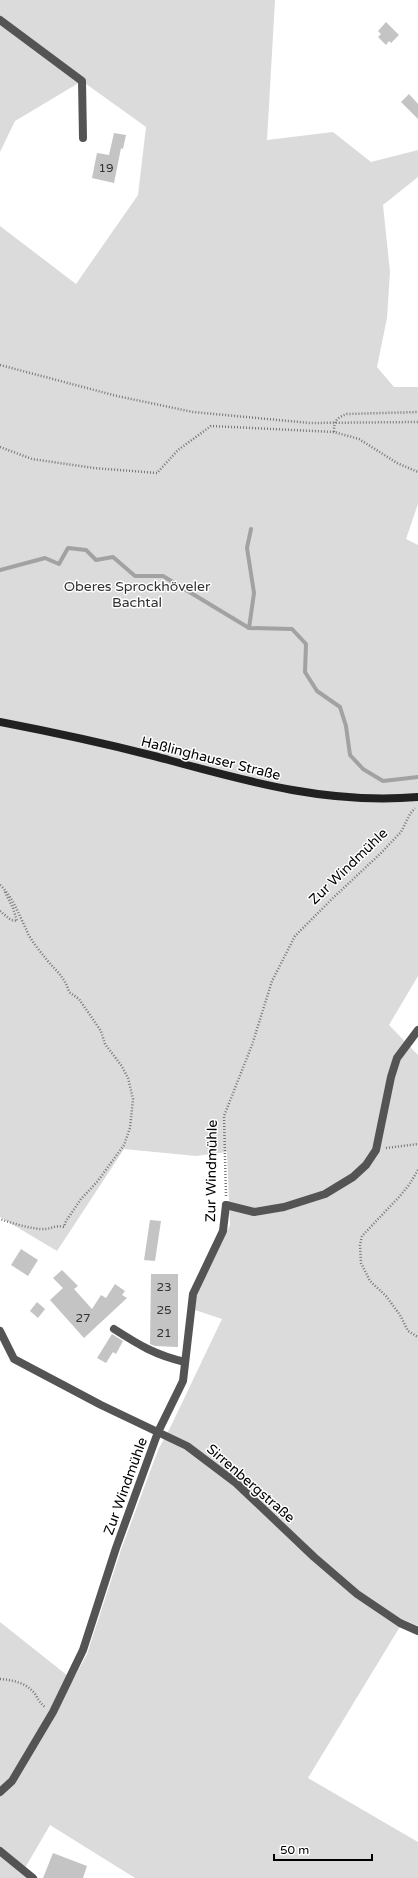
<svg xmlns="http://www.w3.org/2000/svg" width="418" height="1878" font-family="'Varela Round',sans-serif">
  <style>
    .green { fill: #dbdbdb }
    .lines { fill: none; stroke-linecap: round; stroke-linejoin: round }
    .stream { stroke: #a2a2a2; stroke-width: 4 }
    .building { fill: #c4c4c4 }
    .path { stroke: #767676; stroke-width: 2.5; stroke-dasharray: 1 2; stroke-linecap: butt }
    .lane { stroke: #545454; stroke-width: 8 }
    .street { stroke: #545454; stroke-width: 8 }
    .secondary { stroke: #212121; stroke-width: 8 }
    .labels { text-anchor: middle; stroke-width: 3; stroke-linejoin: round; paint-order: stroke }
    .number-label { font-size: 12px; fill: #313131 }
    .park-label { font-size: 14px; fill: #323232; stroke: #fff }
    .street-label { font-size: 14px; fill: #000; stroke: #fff }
  </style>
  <rect width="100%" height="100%" fill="#fff"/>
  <path class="green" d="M0,0H275L267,140L333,132L371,162L418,150V177L383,205L390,272L387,318L377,367L394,387H418V504L406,539L418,545V976L389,1025L418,1055V1626L404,1620L308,1778L418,1842V1878H135L50,1825L22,1873L28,1878H0V1622L73,1680L87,1654L121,1550L158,1450L170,1428L222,1319L195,1310L196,1296L230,1225L227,1152L196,1156L124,1149L57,1251L0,1217V226L76,284L138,195L146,127L82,81L15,121L0,152Z"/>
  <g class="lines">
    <g class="stream">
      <path d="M0,570L45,558L59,564L68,548L86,550L96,560L113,557L135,576H163L249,628L292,629L306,644L305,672L317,691L340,707L346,726L350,755L363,769L383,781L418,777"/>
      <path d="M249,628L254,593L247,548L251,529"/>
    </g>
  </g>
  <g class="building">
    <path d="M386,22L399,35L391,43L389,41L386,45L378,37L381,34L378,31Z"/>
    <path d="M409,94L418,104V119L401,102Z"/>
    <path d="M114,133L126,135L123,149L121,148L114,183L92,178L97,153L109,155Z"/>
    <path d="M150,1220L161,1221L155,1261L144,1260Z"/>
    <path d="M21,1249L38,1260L28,1276L11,1265Z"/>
    <path d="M62,1270L78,1286L74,1289L92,1309L101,1295L106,1298L115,1284L125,1291L122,1295L127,1298L84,1338L50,1300L63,1288L53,1278Z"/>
    <path d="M151,1274H178V1347L155,1346L150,1344Z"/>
    <path d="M37,1302L45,1309L38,1318L30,1311Z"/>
    <path d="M112,1334L123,1341L116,1354L113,1352L106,1363L97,1358Z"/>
    <path d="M53,1853L87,1866L83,1878H43Z"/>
  </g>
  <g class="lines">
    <g class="path">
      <path d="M0,365L117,396L193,412L310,423L418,422"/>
      <path d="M334,432C334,421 336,418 347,414L418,412"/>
      <path d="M0,447L32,459L94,468L157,473L178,450L211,426L334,432L359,439L397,463L418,472"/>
      <path d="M0,885C13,897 18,913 26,929C30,940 40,951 47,960C56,971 65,977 69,992L79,999L101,1031L105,1044L121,1065L128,1078L133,1099L130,1128L124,1145L97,1182L81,1199L66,1221L64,1227C56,1225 53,1228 46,1229C34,1230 11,1223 0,1219"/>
      <path d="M0,911L11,920L17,921L13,908L4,890"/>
      <path d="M386,1148L418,1144"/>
      <path d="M418,1170L409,1185L399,1197L362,1236L360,1245L361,1263L370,1281L386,1296L400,1315L408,1331L418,1337"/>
      <path d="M226,1196L224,1116L252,1045L272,981L295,936L334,897L380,854L401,832L410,814L415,808"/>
      <path d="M0,1679C13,1680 27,1683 35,1694C38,1699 40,1703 45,1707"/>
    </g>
    <g class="lane">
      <path d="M0,20L82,81L83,138"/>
      <path d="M226,1205L254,1212L284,1207L325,1194L353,1177L366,1165L376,1150L391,1077L397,1058L418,1030"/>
      <path d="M114,1329C139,1345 155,1355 185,1362"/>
      <path d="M0,1851L33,1878"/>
    </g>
    <g class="street">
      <path d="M0,1331L14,1359L101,1405L187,1446L236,1483L314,1557L357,1594L400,1623L418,1631"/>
      <path d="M0,1792L12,1781L53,1712L83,1650L116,1548L158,1432L183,1381L193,1294L223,1231L226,1205"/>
    </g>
    <path class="secondary" d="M0,722C52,732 103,743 154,756C242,780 325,805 418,797"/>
  </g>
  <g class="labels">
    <g class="number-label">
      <text x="106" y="172">19</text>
      <text x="164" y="1291">23</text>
      <text x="164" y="1314">25</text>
      <text x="83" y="1322">27</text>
      <text x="164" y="1337">21</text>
    </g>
    <g class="park-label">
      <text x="137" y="591">Oberes Sprockhöveler<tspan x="137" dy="16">Bachtal</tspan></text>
    </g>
    <g class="street-label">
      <text transform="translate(211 758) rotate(14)" y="5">Haßlinghauser Straße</text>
      <text transform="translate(348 866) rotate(-44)" y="5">Zur Windmühle</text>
      <text transform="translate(211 1171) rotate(-89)" y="5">Zur Windmühle</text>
      <text transform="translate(251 1483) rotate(41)" y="5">Sirrenbergstraße</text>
      <text transform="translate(125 1486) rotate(-70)" y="5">Zur Windmühle</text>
    </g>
  </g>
  <path d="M274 1854v6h98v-6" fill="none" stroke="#000000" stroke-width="2"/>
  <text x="280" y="1854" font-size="12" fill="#000000" stroke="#ffffff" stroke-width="3" paint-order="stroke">50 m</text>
</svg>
